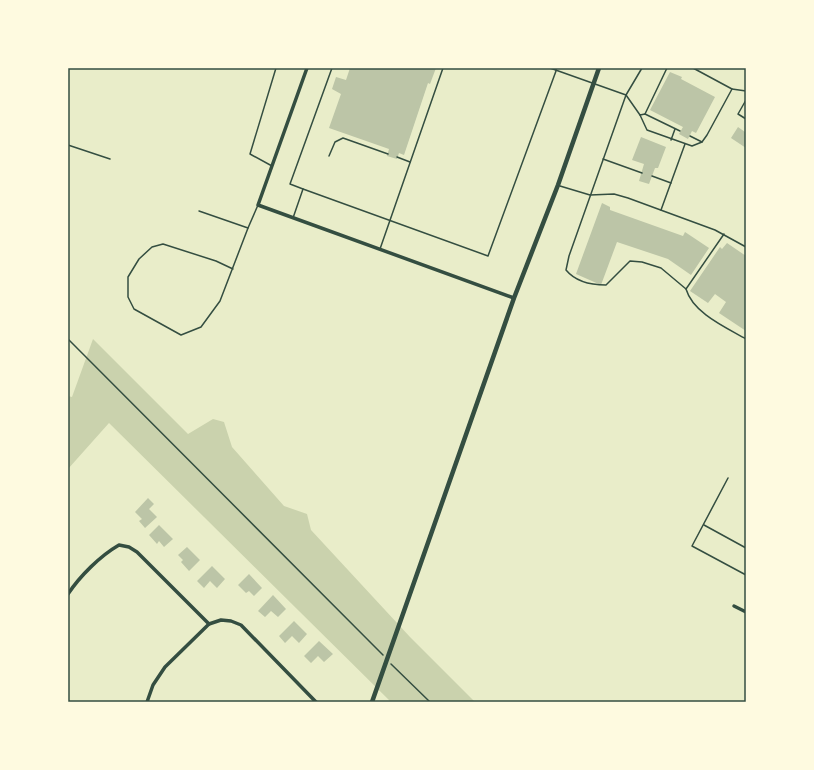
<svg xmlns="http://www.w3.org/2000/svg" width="814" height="770" font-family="'DejaVu Sans',sans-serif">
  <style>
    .green { fill: #cad2ad }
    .building { fill: #bcc5a7 }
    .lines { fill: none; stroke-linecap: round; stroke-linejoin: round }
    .path { stroke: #344e41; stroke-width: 1.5 }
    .service { stroke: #344e41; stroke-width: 1.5 }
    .minor { stroke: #344e41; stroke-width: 3.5 }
    .tertiary { stroke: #344e41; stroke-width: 4.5 }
    .neatline { fill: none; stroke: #344e41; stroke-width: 1.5 }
  </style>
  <rect width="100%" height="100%" fill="#e9edc9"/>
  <path class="green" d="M93,339L188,434L213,419L224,422L232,447L284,506L307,514L311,530L410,637L475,702H391L109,423L68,469V396L72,397Z"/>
  <g class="building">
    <path d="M350,68H436L430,84L428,83L404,155L399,153L397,159L387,156L389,149L329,128L341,94L332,89L336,77L346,80Z"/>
    <path d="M670,72L682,77L681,79L715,97L696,133L692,131L688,139L679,134L683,127L650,110Z"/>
    <path d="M738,127L745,132L746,129V148L731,138Z"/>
    <path d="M641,137L666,147L658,168H655L649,184L639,181L644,164L632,160Z"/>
    <path d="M602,203L610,207V210L683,236L685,232L709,248L691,275L668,259L617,242L601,285L576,274Z"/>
    <path d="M727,243L746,256V331L719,313L726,302L715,294L708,303L690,291L720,247L722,249Z"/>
    <path d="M148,498L154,504L149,509L157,517L145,528L139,521L142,519L135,512Z"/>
    <path d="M159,525L173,539L164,547L159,541L157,544L149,535Z"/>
    <path d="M187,547L200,560L189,571L181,562L183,560L178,555Z"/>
    <path d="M212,566L225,579L217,588L210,581L204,588L197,581Z"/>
    <path d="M249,574L262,588L254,596L249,591L246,593L238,585Z"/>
    <path d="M273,595L286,609L278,617L271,611L265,617L258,611Z"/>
    <path d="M294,621L307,634L299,643L292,636L285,643L279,636Z"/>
    <path d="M319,641L333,654L324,662L318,656L311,663L304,656Z"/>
  </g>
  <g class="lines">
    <g class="path">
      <path d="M68,339L383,655"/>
      <path d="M391,664L430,702"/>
    </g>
    <g class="service">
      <path d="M550,68L626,95L642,68"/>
      <path d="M732,89L746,91"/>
      <path d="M626,95L569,256L566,270C575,281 591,285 606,285L630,261L642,262L661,268L686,289L724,234"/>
      <path d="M626,95L640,115L645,114L680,131"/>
      <path d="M746,100L738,114L746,119"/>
      <path d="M645,114L667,68"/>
      <path d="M640,115L647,130L692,146L702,142L707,135L732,89L693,68"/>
      <path d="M690,136L702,142"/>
      <path d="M671,140L675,129"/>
      <path d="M68,145L110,159"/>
      <path d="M329,156L335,142L343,138L388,154"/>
      <path d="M397,157L410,162"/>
      <path d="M603,159L642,173"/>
      <path d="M272,166L250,154L276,68"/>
      <path d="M652,176L671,183"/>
      <path d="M560,186L590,195L614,194L628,198L715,230L746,247"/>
      <path d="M303,189L488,256L556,71V68"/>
      <path d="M661,210L685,144"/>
      <path d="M199,211L248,228L258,205"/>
      <path d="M293,218L303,189L290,184L332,68"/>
      <path d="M380,249L443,68"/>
      <path d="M233,269L216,261L163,244L152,247L139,259L128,277V297L134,309L181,335L201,327L220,301L248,228"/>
      <path d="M686,289C693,313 725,327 746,339"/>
      <path d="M728,478L692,546L746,575"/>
      <path d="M704,525L746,548"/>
    </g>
    <g class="minor">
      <path d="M307,68L258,205L514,298"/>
      <path d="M68,594C80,576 100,556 119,545L129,547L137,552L209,624"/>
      <path d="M734,606L746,612"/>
      <path d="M147,702L153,685L165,667L209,624L221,620L231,621L241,625L316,702"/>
    </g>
    <path class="tertiary" d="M372,702L514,298L558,185L599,68"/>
  </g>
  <rect width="814" height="770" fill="none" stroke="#fefae0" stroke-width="138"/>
  <rect x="69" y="69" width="676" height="632" class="neatline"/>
</svg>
